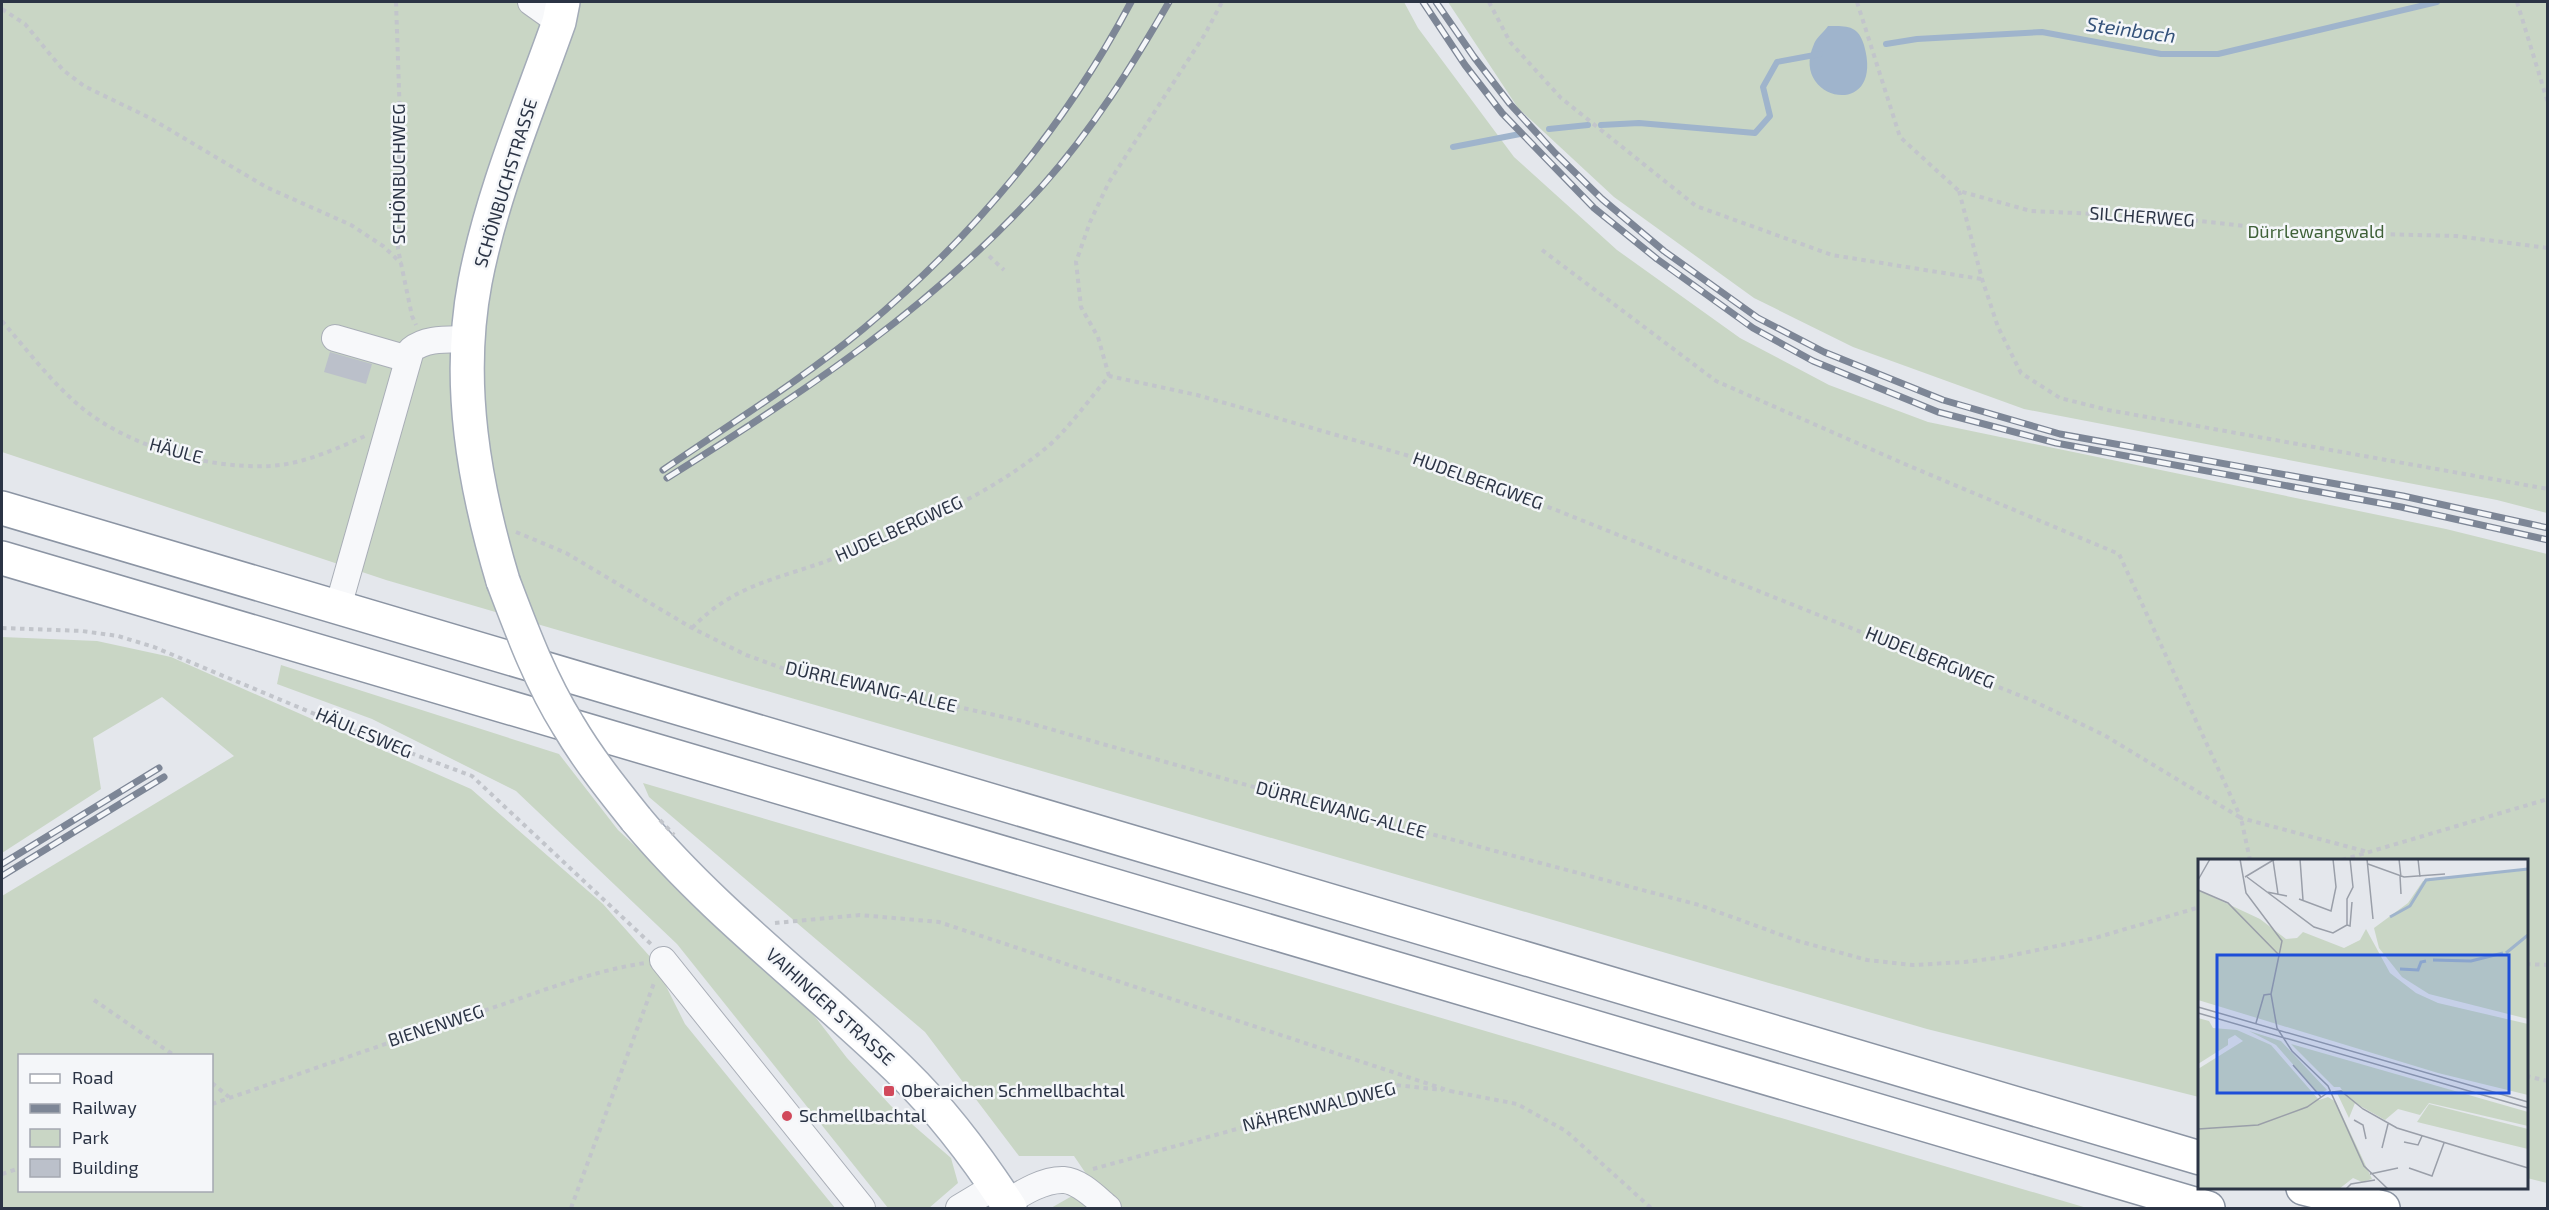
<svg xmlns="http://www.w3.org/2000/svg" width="2549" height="1210" font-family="'Exo 2',sans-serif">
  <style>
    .green { fill: #c9d6c5; fill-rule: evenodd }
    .water { fill: #9fb4cc }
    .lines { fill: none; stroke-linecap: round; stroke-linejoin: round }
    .stream { stroke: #9fb4cc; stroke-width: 6 }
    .building { fill: #bbc0ca }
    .minor-casing { stroke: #a9aeb7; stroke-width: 28 }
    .major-casing { stroke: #a3abb8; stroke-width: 36 }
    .highway-casing { stroke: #8b94a3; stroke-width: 36 }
    .path { stroke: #c2c5cb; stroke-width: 4; stroke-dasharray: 4.5 4.5; stroke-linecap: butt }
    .minor { stroke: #f7f8fa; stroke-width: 26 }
    .major { stroke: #fff; stroke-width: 33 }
    .highway { stroke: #fff; stroke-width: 33 }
    .rail-casing { stroke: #7d8696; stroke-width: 7 }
    .rail { stroke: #f4f6f9; stroke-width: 4.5; stroke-dasharray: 14; stroke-linecap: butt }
    .major-bridge-casing { stroke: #a3abb8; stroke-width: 36; stroke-linecap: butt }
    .path-bridge { stroke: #c2c5cb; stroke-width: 4; stroke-dasharray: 4.5 4.5; stroke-linecap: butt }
    .major-bridge { stroke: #fff; stroke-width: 33 }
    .poi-dot { fill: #d1495b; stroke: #f4f6f9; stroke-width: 2 }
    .labels { text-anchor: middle; stroke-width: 5; stroke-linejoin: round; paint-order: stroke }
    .street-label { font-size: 18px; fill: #2b3445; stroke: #f4f6f9 }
    .park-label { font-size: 18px; fill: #3f6138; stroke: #f4f6f9 }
    .poi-label { font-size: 18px; fill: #2b3445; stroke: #f4f6f9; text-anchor: start }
    .water-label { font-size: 20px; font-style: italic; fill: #34527a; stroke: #f4f6f9 }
    .inset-river { fill: none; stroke: #9fb4cc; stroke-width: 3 }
    .inset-road { fill: none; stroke: #9a9fa9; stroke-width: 1.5 }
    .view { fill: #1d4ed8; fill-opacity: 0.15; stroke: #1d4ed8; stroke-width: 3 }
    .inset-edge { fill: none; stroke: #2b3445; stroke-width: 3 }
  </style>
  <rect width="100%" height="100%" fill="#e4e7ec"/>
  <g class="green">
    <path d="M2,2H1404L1418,28L1514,157L1617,250L1740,338L1829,385L1928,422L2446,529L2547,554V1183L2527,1178L2526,860H2200L2199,1097L1927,1029L386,580L2,452Z"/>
    <path d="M1448,2H2547V513L2497,500L2024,409L1853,347L1754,298L1614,197L1518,108Z"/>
    <path d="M2,637L97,641L171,657L471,789L603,904L653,960L685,1024L835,1208H2V896L234,756L162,697L93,738L101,789L2,853ZM20,1056H212V1190H20Z"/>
    <path d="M281,665L559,754L618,830L806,1005L847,1058L891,1106L951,1158L958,1183L929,1208H888L677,944L516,791L372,719L277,684Z"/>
    <path d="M643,783L2087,1208H1051L1093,1184L1074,1156H1019L925,1032L649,797Z"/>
  </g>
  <path class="water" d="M1828,26C1847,26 1858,25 1864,45C1886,122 1788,101 1814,44C1816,38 1824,32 1828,26Z"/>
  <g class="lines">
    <g class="stream">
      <path d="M1886,44L1917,39L2042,32L2161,54H2218L2437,2"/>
      <path d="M1601,125L1639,123L1755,133L1770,116L1763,87L1777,62L1820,54"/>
      <path d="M1549,129L1588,125"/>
      <path d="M1453,147L1520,134"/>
    </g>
  </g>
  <path class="building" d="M330,352L372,364L366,384L324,372Z"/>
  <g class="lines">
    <defs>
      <g id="minor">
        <path d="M531,2L559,22"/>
        <path d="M335,338L408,359"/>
        <path d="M338,607L411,350C427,337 450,340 469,339"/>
        <path d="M663,960L862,1208"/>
        <path d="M1006,1203C1022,1193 1044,1179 1064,1180C1080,1181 1097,1199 1108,1208"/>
        <path d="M959,1208L994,1187"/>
      </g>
      <g id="major">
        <path d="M503,581C474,484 456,383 475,282C492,193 529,107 559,22L563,2"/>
        <path d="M636,819C715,914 815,987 903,1073C944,1113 979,1160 1010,1208"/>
      </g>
      <g id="highway">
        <path d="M2,508L2200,1158"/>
        <path d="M2,558L2208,1208"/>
        <path d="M2303,1188L2383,1208"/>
      </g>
    </defs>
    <use href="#minor" class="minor-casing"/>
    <use href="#major" class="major-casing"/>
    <use href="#highway" class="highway-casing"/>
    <g class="path">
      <path d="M396,2L400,118L398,249L412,316L416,325"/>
      <path d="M1489,2L1510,42L1561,98L1696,206L1832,255L1981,279"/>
      <path d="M1857,2L1900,137L1959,191L2031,211L2165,217L2299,232L2456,236L2548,248"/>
      <path d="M2517,2L2548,103"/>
      <path d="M2,9L25,24L63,70L84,86L150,118L266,187L351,225L383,246L401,263"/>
      <path d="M1959,191L1982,279L1998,327L2021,373L2060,398L2108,410L2548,489"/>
      <path d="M1542,250L1716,381L1907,465L2119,554L2241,818L2368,852"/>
      <path d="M989,256L1004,270"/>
      <path d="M2,321C27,350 52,383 82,408C130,447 208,469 270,466C303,464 336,449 365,436"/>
      <path d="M1109,376L1098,337L1081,307L1076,262L1090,222L1109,182L1205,34L1222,2"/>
      <path d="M516,532L566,553L692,628L746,655L785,669L1022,721L1250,786L1699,905L1798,941L1867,960L1913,965L1965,962L2004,957L2095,938L2200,907"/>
      <path d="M2,628L82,631L118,636L154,647L389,745L472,776L652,945"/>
      <path d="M692,628C736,582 782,579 837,557C910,528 985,498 1046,448C1066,432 1091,397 1109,376L1197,395L1406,455L1556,510L2031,700L2104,735L2241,818L2250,860"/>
      <path d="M2342,860L2548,799"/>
      <path d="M775,923L860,915L939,922L1450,1091"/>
      <path d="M2526,964L2548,965"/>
      <path d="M94,1000L175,1056"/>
      <path d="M2526,1076L2548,1081"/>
      <path d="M212,1083L229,1097"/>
      <path d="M1450,1091L1517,1104L1566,1131L1651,1208"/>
      <path d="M212,1104C305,1072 398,1039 492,1008C542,991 592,971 645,963"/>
      <path d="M1093,1169L1395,1085L1443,1090"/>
      <path d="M2,1174L20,1168"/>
      <path d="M571,1208L654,983"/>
    </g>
    <use href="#minor" class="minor"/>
    <use href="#major" class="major"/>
    <use href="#highway" class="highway"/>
    <defs>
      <g id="rail">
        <path d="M1423,2L1465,65L1502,113L1594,208L1657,259L1753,328L1813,361L1938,412L2056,443L2401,507L2548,540"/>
        <path d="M1436,2L1474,57L1510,104L1555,153L1602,199L1664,251L1758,318L1824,352L1943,400L2060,434L2403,496L2548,528"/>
        <path d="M663,470C730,424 800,381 863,329C972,238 1065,127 1131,2"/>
        <path d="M667,478C806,391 932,308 1043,185C1093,129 1132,66 1169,2"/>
        <path d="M2,864L159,768"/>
        <path d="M2,876L164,777"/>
      </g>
    </defs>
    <use href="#rail" class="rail-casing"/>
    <use href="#rail" class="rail"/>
    <defs>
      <path id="major-bridge" d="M503,581C522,631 540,680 568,725C588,759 612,789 636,819"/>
    </defs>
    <use href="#major-bridge" class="major-bridge-casing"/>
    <path class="path-bridge" d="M660,820L674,835"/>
    <use href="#major-bridge" class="major-bridge"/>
  </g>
  <g class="poi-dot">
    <rect x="883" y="1085" width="12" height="12" rx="3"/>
    <circle cx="787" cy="1116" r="6"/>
  </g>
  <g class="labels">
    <g class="street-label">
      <text transform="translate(399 174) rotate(-90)" y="6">SCHÖNBUCHWEG</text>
      <text transform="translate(506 183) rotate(-73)" y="6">SCHÖNBUCHSTRASSE</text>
      <text transform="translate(2142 217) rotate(4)" y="6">SILCHERWEG</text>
      <text transform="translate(176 451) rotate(15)" y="6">HÄULE</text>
      <text transform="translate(1478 481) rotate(20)" y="6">HUDELBERGWEG</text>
      <text transform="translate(899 529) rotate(-24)" y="6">HUDELBERGWEG</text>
      <text transform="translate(1930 658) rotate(22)" y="6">HUDELBERGWEG</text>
      <text transform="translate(871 687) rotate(13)" y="6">DÜRRLEWANG-ALLEE</text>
      <text transform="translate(364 733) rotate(23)" y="6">HÄULESWEG</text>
      <text transform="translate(1341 810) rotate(15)" y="6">DÜRRLEWANG-ALLEE</text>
      <text transform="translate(830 1007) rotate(42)" y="6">VAIHINGER STRASSE</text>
      <text transform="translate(436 1026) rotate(-18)" y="6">BIENENWEG</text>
      <text transform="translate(1319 1107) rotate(-14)" y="6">NÄHRENWALDWEG</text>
    </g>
    <g class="park-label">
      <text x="2316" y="238">Dürrlewangwald</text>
    </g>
    <g class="poi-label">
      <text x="901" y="1097">Oberaichen Schmellbachtal</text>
      <text x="799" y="1122">Schmellbachtal</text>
    </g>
    <g class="water-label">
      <text transform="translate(2131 30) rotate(8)" y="7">Steinbach</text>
    </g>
  </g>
  <g transform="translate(2198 859)">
    <rect width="330" height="330" fill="#e4e7ec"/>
    <path d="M330,11V160L231,135L204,118L181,89L176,69L210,44L225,22ZM0,31L62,60L88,80L99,79L105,73L146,89L162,81L168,70L192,114L218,134L240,144L330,165V236L240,214L0,141ZM0,159L11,162L15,169L39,171L73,186L121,241L130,238L138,243L174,320L164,323L155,319L141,330H0V210L45,182L37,176L30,180V186L0,205ZM51,172L83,182L129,231L121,235L78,186ZM93,185L330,253V267L231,244L222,256L200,250L187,261L157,244L151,259L139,234L144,231L142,228H136ZM231,245L330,270V290L219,263Z" fill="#c9d6c5"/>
    <path class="inset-river" d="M192,58L212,47L228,21L330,10M308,94L330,76M235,101L273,102L305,94M202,110L220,111L223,103L228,102"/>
    <path class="inset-road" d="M42,0L48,34L84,82L73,135L79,169L94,192L130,227L166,307L190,330M102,0L105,41M169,0L175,60M201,0L203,18M220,0L222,18M75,1L80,35M170,5L206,18L247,15M202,17L203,35M47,18L77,0M49,18L116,68L135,74L149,66V40L155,28L152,0M0,21L12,0M0,31L30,44L82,97M69,33L89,37M101,40L133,52L138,28L135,0M149,66L152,67L154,43M0,148L330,243M0,154L330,249M58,164L66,136L73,135M95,206L123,238M134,233L143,232L165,250L199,269L330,309M156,261L165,266L168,280M0,270L60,266L109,248L132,232M206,283L220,286L224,277M184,289L190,265M211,309L234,317L246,284M172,315L200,309M148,330L153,325L177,321"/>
    <path class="view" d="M19,96H311V234H19Z"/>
    <rect width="330" height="330" class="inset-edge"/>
  </g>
  <rect width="2549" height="1210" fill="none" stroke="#2b3445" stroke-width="6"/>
  <rect x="18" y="1054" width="195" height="138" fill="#f4f6f9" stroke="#a4a8b1" stroke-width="1.5"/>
  <rect x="30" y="1074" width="30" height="9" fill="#ffffff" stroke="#a4a8b1" stroke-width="1.5"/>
  <text x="72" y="1084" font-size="18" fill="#2b3445">Road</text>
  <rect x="30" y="1104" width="30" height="9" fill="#7d8696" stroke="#a4a8b1" stroke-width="1.5"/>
  <text x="72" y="1114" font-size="18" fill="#2b3445">Railway</text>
  <rect x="30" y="1129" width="30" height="18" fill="#c9d6c5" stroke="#a4a8b1" stroke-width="1.5"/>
  <text x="72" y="1144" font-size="18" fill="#2b3445">Park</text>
  <rect x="30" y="1159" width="30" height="18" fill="#bbc0ca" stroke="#a4a8b1" stroke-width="1.5"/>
  <text x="72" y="1174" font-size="18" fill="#2b3445">Building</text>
</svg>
